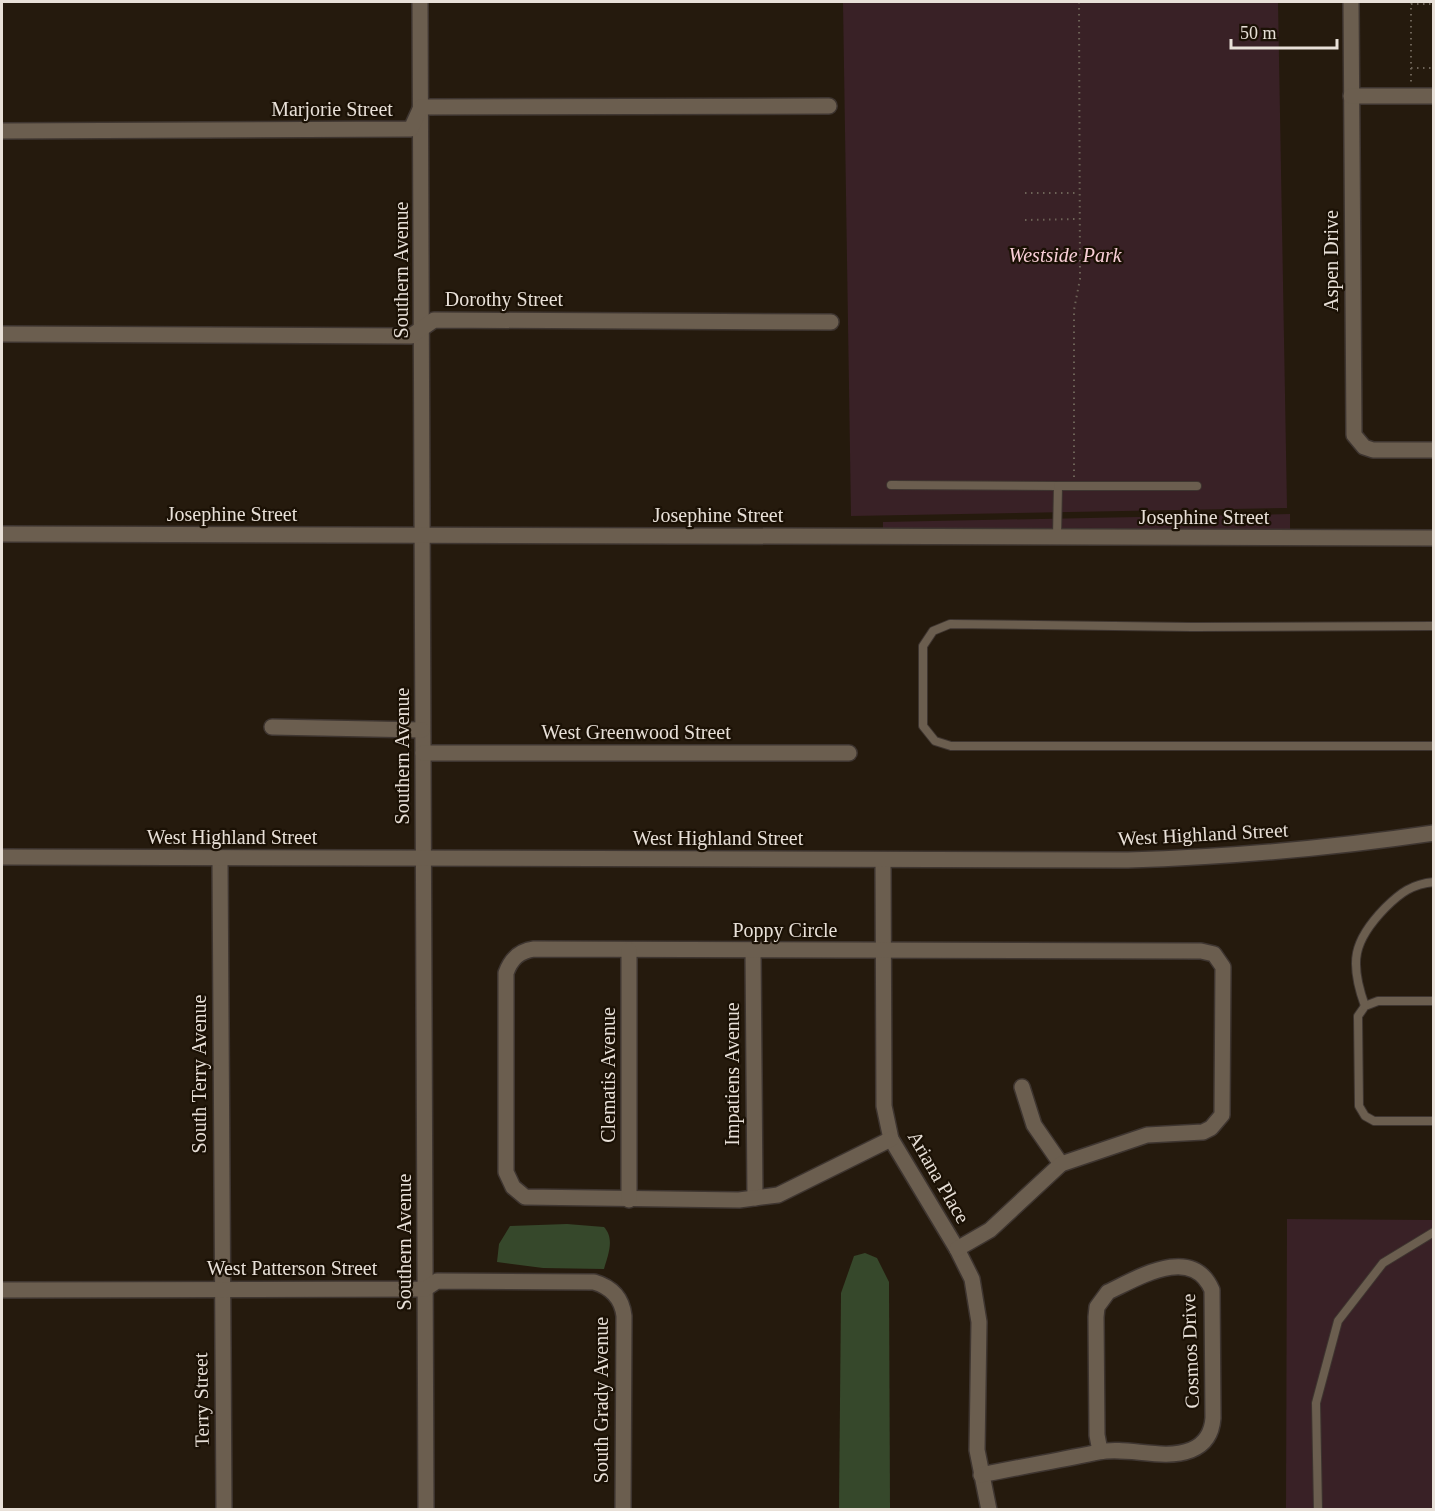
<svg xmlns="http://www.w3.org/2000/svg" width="1435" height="1511" font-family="Georgia,serif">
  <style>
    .green { fill: #392126 }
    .water { fill: #36482b }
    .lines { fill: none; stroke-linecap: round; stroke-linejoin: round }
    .service-casing { stroke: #3e3530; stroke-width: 10 }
    .minor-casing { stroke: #3e3530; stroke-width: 18 }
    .tertiary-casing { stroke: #3e3530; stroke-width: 18 }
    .path { stroke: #6d6357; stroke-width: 2; stroke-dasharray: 1.5 4.5; stroke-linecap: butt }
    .service { stroke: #6b5e4f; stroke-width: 8 }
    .minor { stroke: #6b5e4f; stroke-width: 15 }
    .tertiary { stroke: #6b5e4f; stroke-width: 15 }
    .labels { text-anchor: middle; stroke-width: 4.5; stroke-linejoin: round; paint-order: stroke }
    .street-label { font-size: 20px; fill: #e8e0d8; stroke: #1b1105 }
    .park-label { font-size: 20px; font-style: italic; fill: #f9cfd7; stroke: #1b1105 }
  </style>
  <rect width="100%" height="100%" fill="#251a0d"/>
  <g class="green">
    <path d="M843,2H1278L1287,508L851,516Z"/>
    <path d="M1290,514V530L883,529V522Z"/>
    <path d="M1287,1219L1433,1220V1509L1286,1510Z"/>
  </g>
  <g class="water">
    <path d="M567,1224L604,1227C615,1239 608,1255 604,1269L543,1268L497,1262L499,1244L510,1226Z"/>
    <path d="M865,1253L877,1258L889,1282L890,1509H839L841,1293L854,1256Z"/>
  </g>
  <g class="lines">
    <defs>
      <g id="service">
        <path d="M891,485L1058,486L1057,537"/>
        <path d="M1058,486H1197"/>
        <path d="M1434,626L1192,627L950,624L933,631L923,646V726L935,741L951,746H1434"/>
        <path d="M1434,1001H1378L1365,1006L1358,1016L1359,1106L1365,1116L1374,1121H1434"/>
        <path d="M1365,1006C1349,962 1353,941 1385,908C1400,893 1412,884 1434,882"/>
        <path d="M1318,1510L1316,1403L1338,1321L1383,1263L1434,1232"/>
      </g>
      <g id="minor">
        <path d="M420,2L426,1510"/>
        <path d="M1351,2L1354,435L1364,447L1373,450H1434"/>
        <path d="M1351,96H1434"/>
        <path d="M2,131L411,129L421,107L829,106"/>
        <path d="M2,334L411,336L434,320L831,322"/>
        <path d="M2,534L1434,538"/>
        <path d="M272,727L422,730"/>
        <path d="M423,753H849"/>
        <path d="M220,859L224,1510"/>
        <path d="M883,860L884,1106L891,1139L957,1249L972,1279L979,1322L977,1450L989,1510"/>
        <path d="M753,950L755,1198"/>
        <path d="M1022,1087L1034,1125L1061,1164"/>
        <path d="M891,1139L778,1195L739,1200L525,1197L513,1187L506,1172V973C511,959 519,951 534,949L1201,951L1214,954L1223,967L1222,1115L1211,1128L1203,1132L1147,1135L1061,1164L990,1230L957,1249"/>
        <path d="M629,1200V950"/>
        <path d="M2,1290L425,1289L437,1281L594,1282C611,1287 622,1298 624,1316L623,1510"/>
        <path d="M981,1475C1020,1467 1060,1460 1099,1452C1127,1446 1163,1461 1191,1450C1206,1444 1212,1432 1213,1418L1212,1290C1192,1244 1138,1278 1108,1292L1097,1307L1096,1317L1097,1435L1100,1451"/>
      </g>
      <path id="tertiary" d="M2,857L1128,860C1231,857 1332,848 1434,833"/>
    </defs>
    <use href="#service" class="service-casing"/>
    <use href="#minor" class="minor-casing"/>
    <use href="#tertiary" class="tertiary-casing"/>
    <g class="path">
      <path d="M1411,2V83"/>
      <path d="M1411,4H1434"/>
      <path d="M1411,68H1434"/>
      <path d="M1025,193H1079"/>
      <path d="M1025,220L1079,219"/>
      <path d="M1074,477V310L1080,279L1079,2"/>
    </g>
    <use href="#service" class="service"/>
    <use href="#minor" class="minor"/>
    <use href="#tertiary" class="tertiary"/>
  </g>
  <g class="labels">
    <g class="street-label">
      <text x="332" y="116">Marjorie Street</text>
      <text transform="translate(1331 261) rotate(-90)" y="7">Aspen Drive</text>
      <text transform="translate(401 270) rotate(-90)" y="7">Southern Avenue</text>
      <text x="504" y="306">Dorothy Street</text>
      <text x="232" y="521">Josephine Street</text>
      <text x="718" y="522">Josephine Street</text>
      <text x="1204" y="524">Josephine Street</text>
      <text x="636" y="739">West Greenwood Street</text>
      <text transform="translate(402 756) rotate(-90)" y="7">Southern Avenue</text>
      <text transform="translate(1203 834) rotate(-3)" y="7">West Highland Street</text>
      <text x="232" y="844">West Highland Street</text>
      <text x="718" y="845">West Highland Street</text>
      <text x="785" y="937">Poppy Circle</text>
      <text transform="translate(199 1074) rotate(-90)" y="7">South Terry Avenue</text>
      <text transform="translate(732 1074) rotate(-90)" y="7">Impatiens Avenue</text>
      <text transform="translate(608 1075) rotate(-90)" y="7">Clematis Avenue</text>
      <text transform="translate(939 1177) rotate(60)" y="7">Ariana Place</text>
      <text transform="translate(404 1242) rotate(-90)" y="7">Southern Avenue</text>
      <text x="292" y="1275">West Patterson Street</text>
      <text transform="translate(1190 1351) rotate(-92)" y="7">Cosmos Drive</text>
      <text transform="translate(201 1400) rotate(-91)" y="7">Terry Street</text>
      <text transform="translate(601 1400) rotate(-90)" y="7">South Grady Avenue</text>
    </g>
    <g class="park-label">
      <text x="1065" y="262">Westside Park</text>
    </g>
  </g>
  <rect width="1435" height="1511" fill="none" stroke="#e8e0d8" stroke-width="6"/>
  <path d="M1231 39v9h106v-9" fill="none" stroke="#e8e0d8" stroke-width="3"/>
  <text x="1240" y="39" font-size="18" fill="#e8e0d8" stroke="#1b1105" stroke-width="4.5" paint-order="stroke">50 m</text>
</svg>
